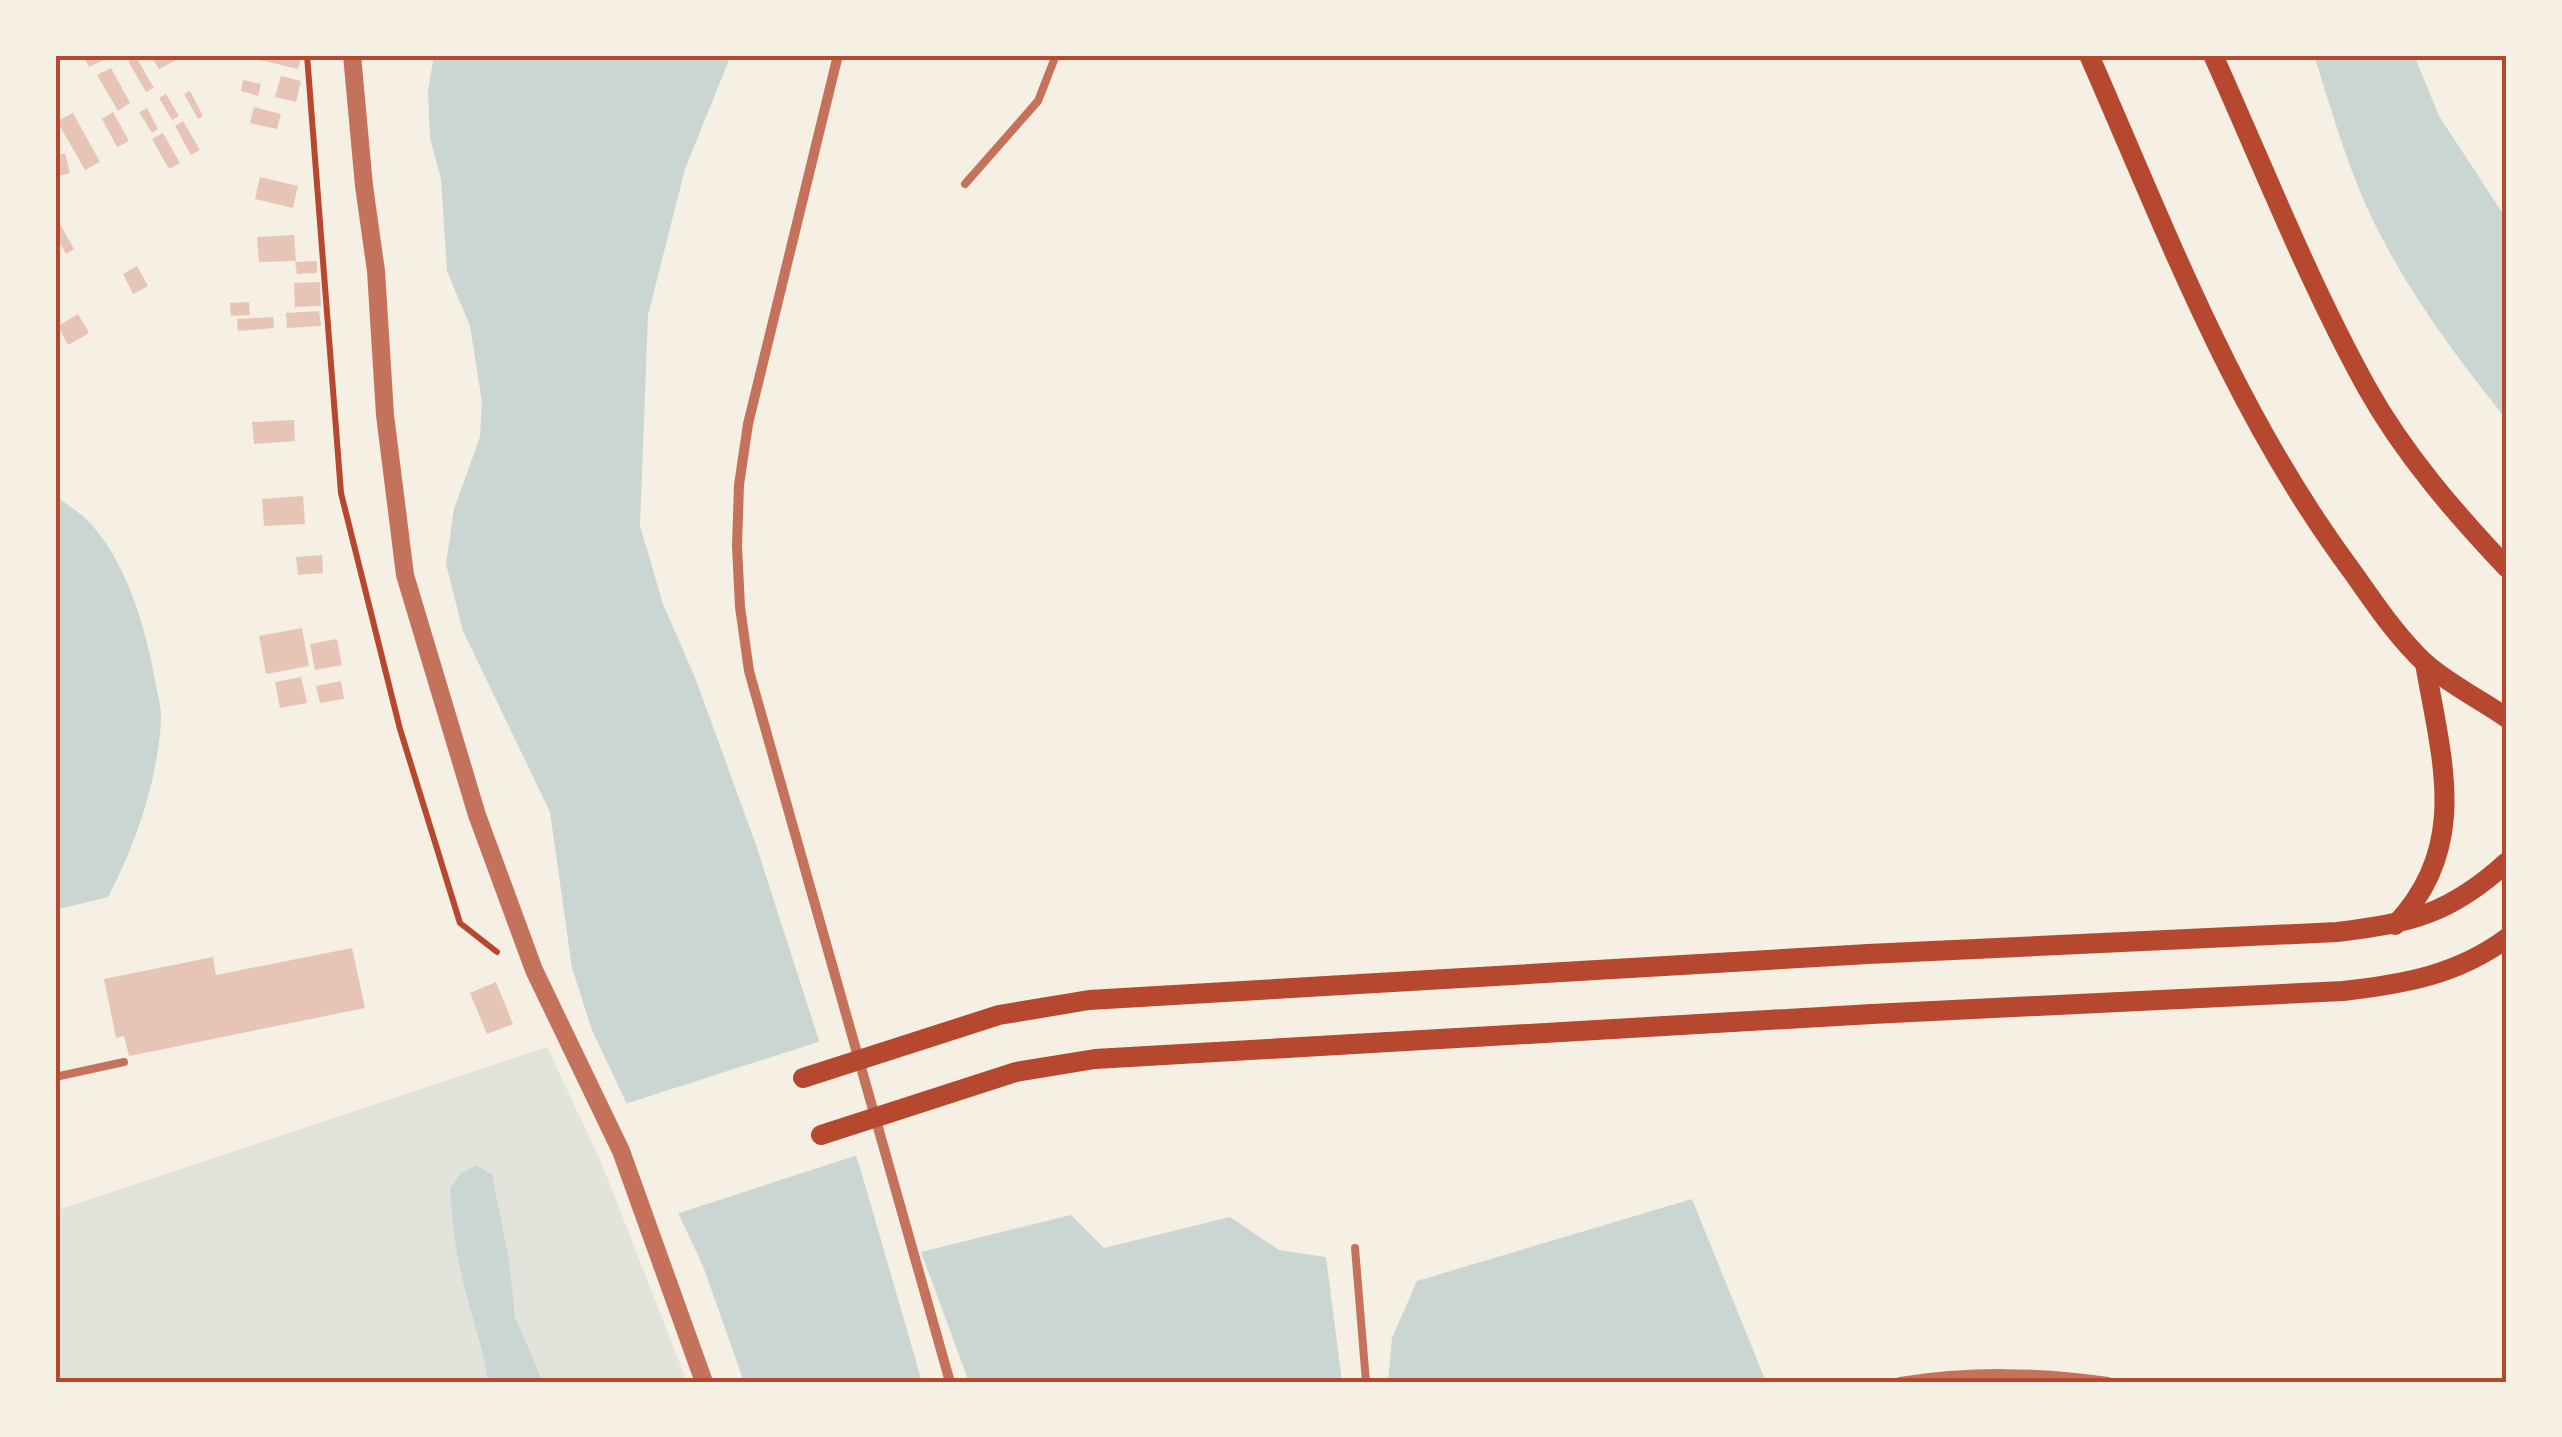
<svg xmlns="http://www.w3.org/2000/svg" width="2562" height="1437" font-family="Manrope,sans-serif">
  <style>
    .green { fill: #e2e4dc }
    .water { fill: #c9d6d2 }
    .pier { fill: #f6efe4 }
    .building { fill: #e6c5b7 }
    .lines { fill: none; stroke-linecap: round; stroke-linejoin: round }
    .path { stroke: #b5482f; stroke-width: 6 }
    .service { stroke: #c5725c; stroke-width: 8 }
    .minor { stroke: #c5725c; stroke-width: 10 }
    .tertiary { stroke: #c5725c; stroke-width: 18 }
    .secondary { stroke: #b5482f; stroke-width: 20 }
    .neatline { fill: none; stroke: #b5482f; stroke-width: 4 }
  </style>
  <rect width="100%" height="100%" fill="#f6efe4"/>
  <path class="green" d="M547,1047L602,1164L687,1382H543L514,1317L509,1260L462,1173L450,1188C452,1220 455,1251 463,1282C471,1316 483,1347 488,1382H55V1211Z"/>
  <g class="water">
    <path d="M434,55H731L685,169L648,315L640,526L663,604L696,680L756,845L861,1171L922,1382H744L703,1266L592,1030L572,968L550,812L463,631L446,564L454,509L480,437L482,402L470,326L447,271L441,179L430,138L428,91Z"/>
    <path d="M2314,55H2414L2439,116L2507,220V420C2461,363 2415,302 2381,236C2351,180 2333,115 2314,55Z"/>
    <path d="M55,495C66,504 81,513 91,524C129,567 146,630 156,685C158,697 162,710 161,722C157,782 136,844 108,897L55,910Z"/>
    <path d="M476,1165L492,1175L509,1260L515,1317L543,1382H488C483,1347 471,1316 463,1282C455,1251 452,1220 450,1188L461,1173Z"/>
    <path d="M1692,1199L1766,1382H1388L1392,1338L1417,1281Z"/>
    <path d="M1071,1215L1104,1248L1230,1217L1279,1250L1326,1257L1342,1382H969L921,1252Z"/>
  </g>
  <path class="pier" d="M824,1040L861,1154L673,1215L622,1105Z"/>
  <g class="building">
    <path d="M83,55H106L108,58L89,67Z"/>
    <path d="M150,55H185L159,69Z"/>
    <path d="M257,55L281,58L282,55L301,57L298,69L256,59Z"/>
    <path d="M136,57L154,88L146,92L128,61Z"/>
    <path d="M111,68L130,103L118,111L97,75Z"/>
    <path d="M281,76L301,81L296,102L275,97Z"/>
    <path d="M243,80L261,84L258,96L241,91Z"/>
    <path d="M190,91L203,116L198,119L184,94Z"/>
    <path d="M166,94L179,116L172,120L159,98Z"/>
    <path d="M254,107L281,114L277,129L250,123Z"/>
    <path d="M147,108L158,129L152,133L139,112Z"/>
    <path d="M113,112L129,141L117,147L102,119Z"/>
    <path d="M73,113L100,162L85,170L57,121Z"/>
    <path d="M183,121L200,150L191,155L175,126Z"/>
    <path d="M163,133L180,163L169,169L152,139Z"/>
    <path d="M65,153L70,173L55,177V156Z"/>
    <path d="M260,177L298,186L293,208L255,199Z"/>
    <path d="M55,215L74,249L66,254L55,234Z"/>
    <path d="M294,235L296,261L259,262L257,237Z"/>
    <path d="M317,261V273L297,274L295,262Z"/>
    <path d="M137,266L148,286L133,294L123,274Z"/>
    <path d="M320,282L321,306L295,307L294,283Z"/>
    <path d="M249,302L250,315L231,316L230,303Z"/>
    <path d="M319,311L321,326L287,328L286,313Z"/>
    <path d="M78,314L89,333L68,345L58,326Z"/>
    <path d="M273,317L274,328L238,331L237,319Z"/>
    <path d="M294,420L295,441L254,444L252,422Z"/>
    <path d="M303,496L305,524L264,526L262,499Z"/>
    <path d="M322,555L323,573L298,575L296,557Z"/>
    <path d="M302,628L309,666L266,674L259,636Z"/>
    <path d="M337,639L342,665L315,670L310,644Z"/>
    <path d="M301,677L307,703L280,708L275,682Z"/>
    <path d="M341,681L344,699L320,703L316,686Z"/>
    <path d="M352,948L365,1008L129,1056L124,1036L116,1038L104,979L213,957L216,975Z"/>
    <path d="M496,982L513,1024L487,1034L470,993Z"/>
  </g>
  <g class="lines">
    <path class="path" d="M307,55L341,493L400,729L460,923L497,952"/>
    <g class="service">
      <path d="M965,184L1038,101L1056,55"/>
      <path d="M55,1077L124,1062"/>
      <path d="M1355,1248L1366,1382"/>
    </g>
    <g class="minor">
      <path d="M838,55L748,424L739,485L737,546L740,607L749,671L950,1382"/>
      <path d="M1900,1382C1967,1371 2041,1372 2108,1382"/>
    </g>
    <path class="tertiary" d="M352,55L364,186L376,271L385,415L405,575L477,815L534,970L621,1151L704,1382"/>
    <g class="secondary">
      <path d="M2089,55C2168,235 2235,415 2354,574C2375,604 2398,638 2425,663C2449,684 2481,700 2507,718"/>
      <path d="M2213,55C2263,166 2308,281 2367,388C2404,454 2455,513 2507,568"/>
      <path d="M2395,925C2471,846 2441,758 2425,663"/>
      <path d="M803,1078L999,1015L1089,1000L1868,954L2337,932C2411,923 2450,914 2507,862"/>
      <path d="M821,1135L1016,1072L1095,1059L1872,1014L2343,991C2404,984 2457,975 2507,938"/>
    </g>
  </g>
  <rect width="2562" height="1437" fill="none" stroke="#f6efe4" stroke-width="115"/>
  <rect x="58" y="58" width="2446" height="1322" class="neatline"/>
</svg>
